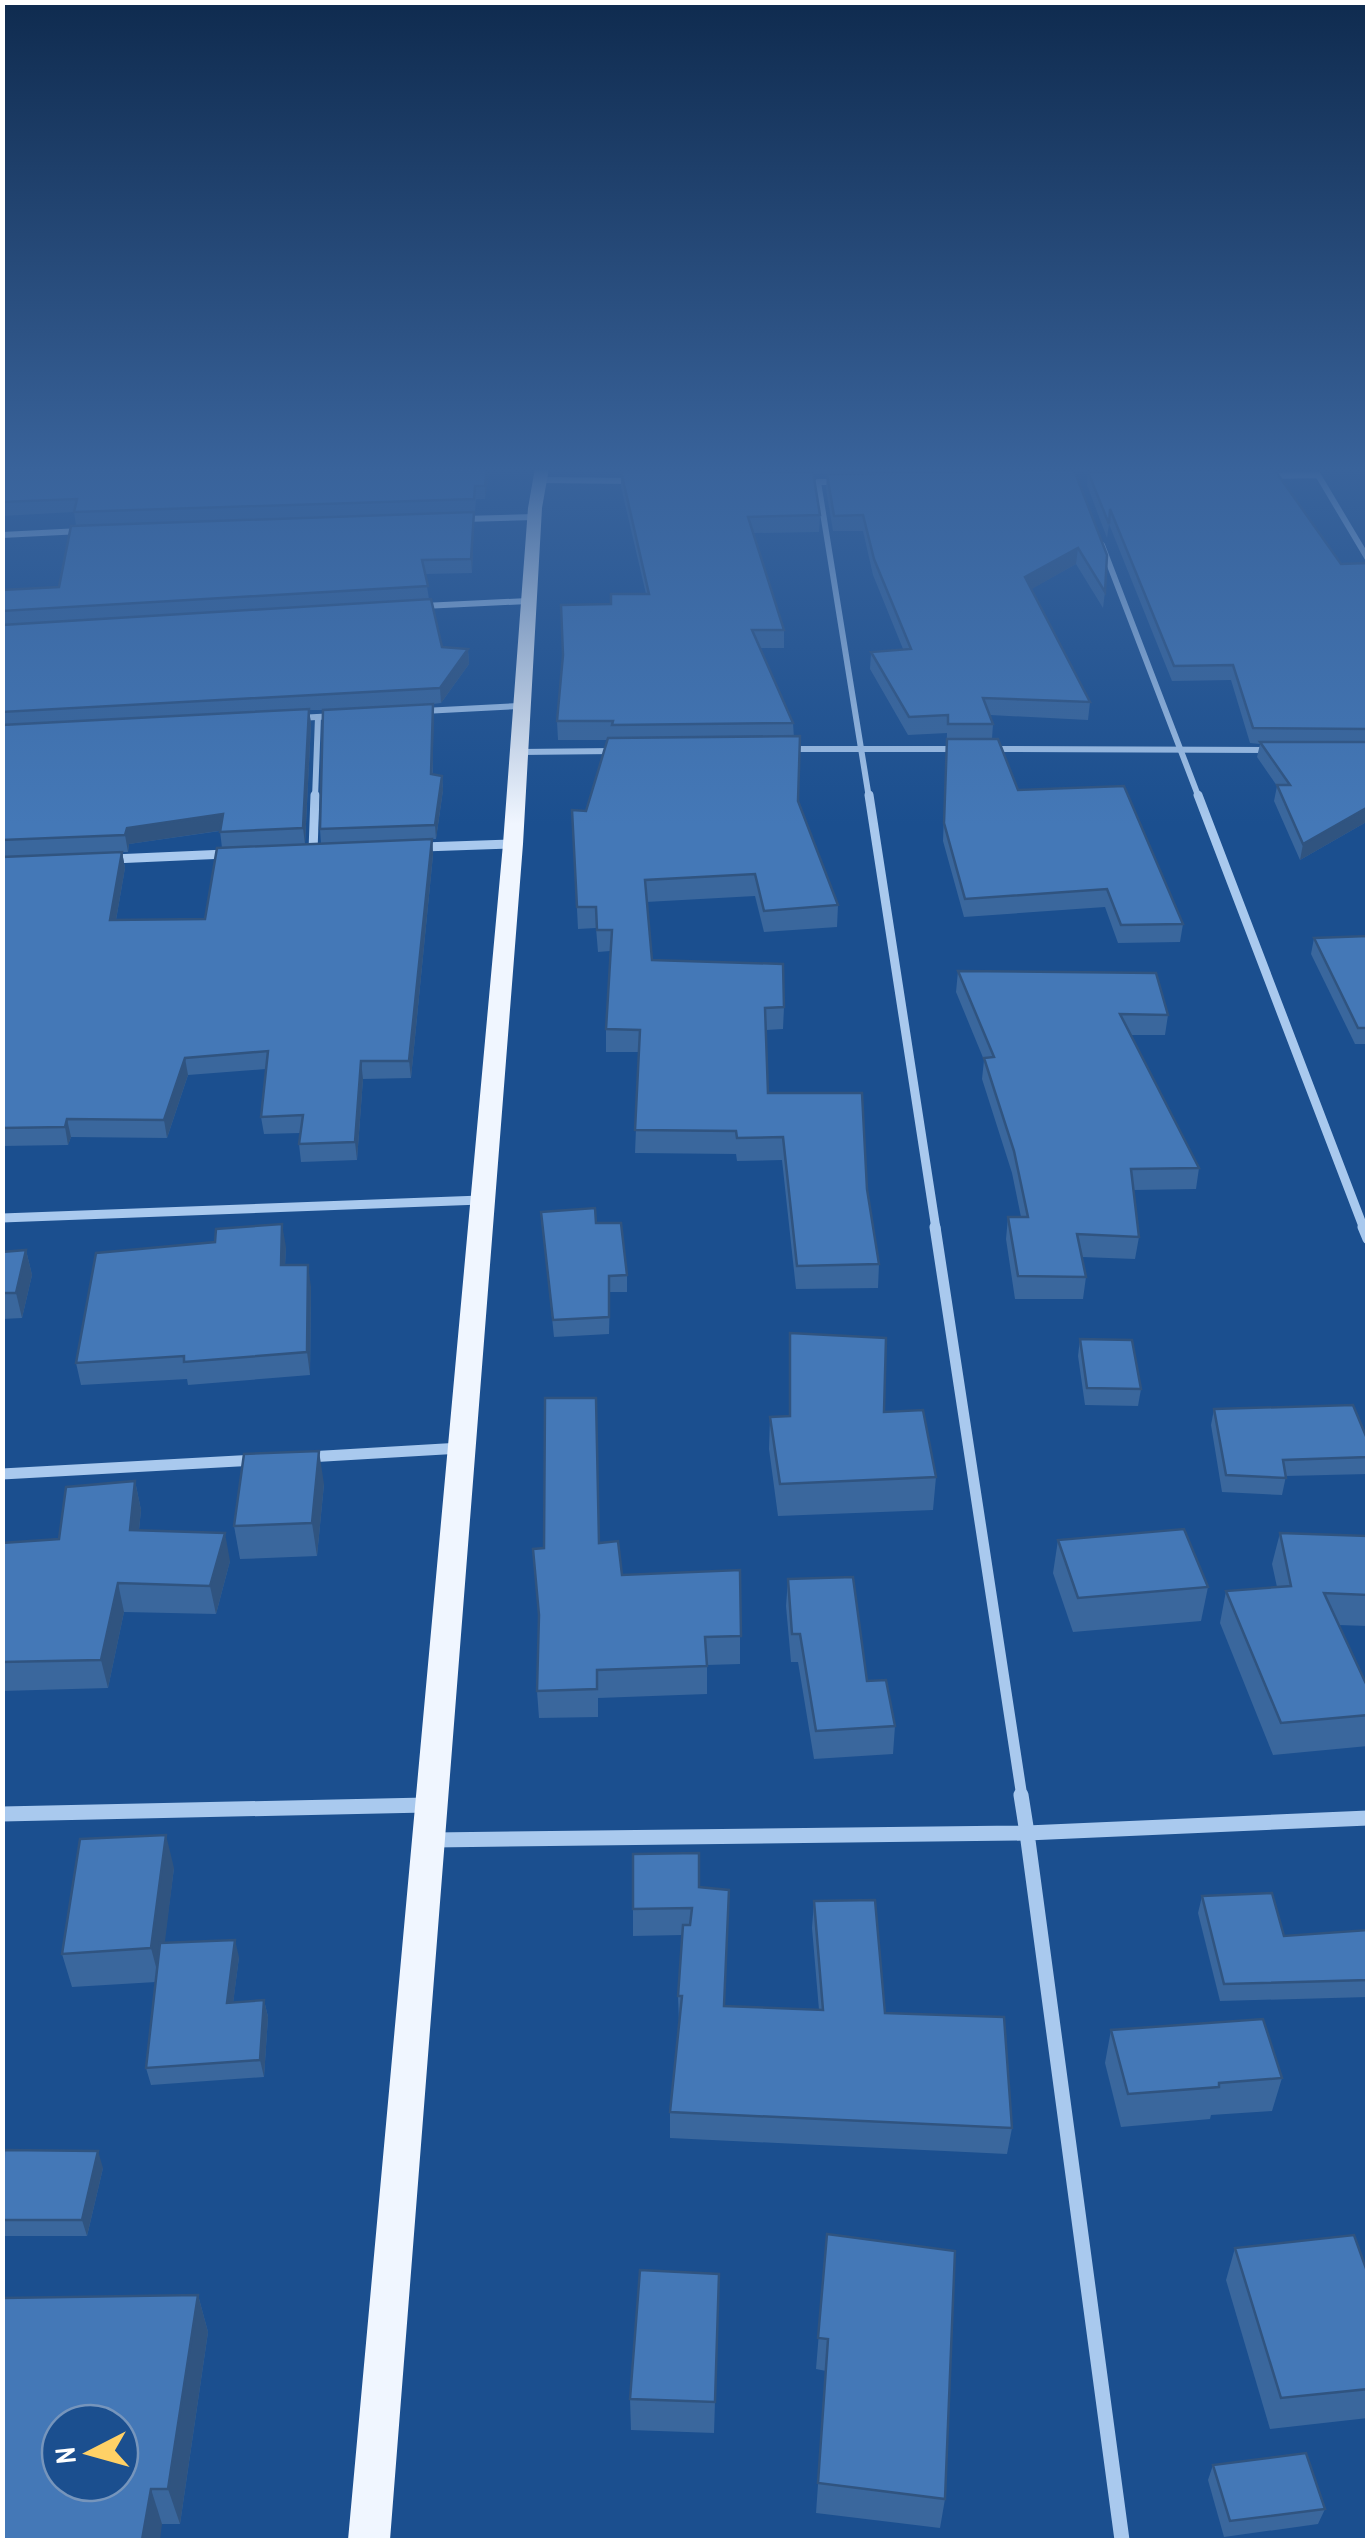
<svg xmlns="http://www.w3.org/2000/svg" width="1370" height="2543" font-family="'Archivo Narrow',sans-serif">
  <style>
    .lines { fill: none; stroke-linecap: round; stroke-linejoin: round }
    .minor-far3 { stroke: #a9c9ee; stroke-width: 6 }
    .minor-far2 { stroke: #a9c9ee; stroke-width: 9 }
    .minor-far1 { stroke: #a9c9ee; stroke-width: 11 }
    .minor { stroke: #a9c9ee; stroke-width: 15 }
    .primary { fill: #f0f6ff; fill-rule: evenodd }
    .wall { fill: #3a679d; fill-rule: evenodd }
    .shaded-wall { fill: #305480 }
    .building { fill: #4478b7; stroke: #305480; stroke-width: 2.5; fill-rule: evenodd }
  </style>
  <rect width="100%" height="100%" fill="#1b4f8f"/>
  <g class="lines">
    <g class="minor-far3">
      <path d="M1267,476L1318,475L1368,559"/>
      <path d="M541,480L632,481"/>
      <path d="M840,482H818L869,798"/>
      <path d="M463,519L534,517"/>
      <path d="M2,535L81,531"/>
      <path d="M1102,545L1199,798"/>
      <path d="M423,606L528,601"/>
      <path d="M423,711L520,706"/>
      <path d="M298,718L336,716"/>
      <path d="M786,749H959"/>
      <path d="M991,749L1269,750"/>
      <path d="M520,752L614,751"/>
      <path d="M315,798L318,717"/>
    </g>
    <g class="minor-far2">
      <path d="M869,795L936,1229"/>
      <path d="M1198,795L1364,1229"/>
      <path d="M423,847L513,844"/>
      <path d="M313,851L315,795"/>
      <path d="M113,859L226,854"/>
      <path d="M2,1218L481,1200"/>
    </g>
    <g class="minor-far1">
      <path d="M935,1227L1022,1797"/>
      <path d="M1363,1227L1368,1239"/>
      <path d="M308,1457L461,1448"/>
      <path d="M2,1474L256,1460"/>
    </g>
    <g class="minor">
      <path d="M2,1814L426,1805"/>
      <path d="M433,1840L1027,1833L1021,1795"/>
      <path d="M1122,2540L1027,1833L1368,1818"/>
    </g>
    <path class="primary" d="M535,468H549L542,508L523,844L390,2540H348L503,844L528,508Z"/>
  </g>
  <g class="wall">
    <path d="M2,468H490L485,499H476L475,512H474L472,573L425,574L429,599L442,647L468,649L469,664L441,703L433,704V775L442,776L443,790L436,839H432L433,855L411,1078L363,1079L357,1160L301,1162L299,1144L300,1133L264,1134L261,1117L266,1069L188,1075L167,1138L71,1137L68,1145L2,1146V590L59,587L76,525L74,512L2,516ZM309,710H323L320,829L321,844H305L311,724ZM220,831L222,848L205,919L116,920L125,868L122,852H128L129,844Z"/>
    <path d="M716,468H1263L1074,471L1105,592L1103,608L1076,564L1031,589L1090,702L1088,720L990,715L993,724L992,739L1018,790L1183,924L1180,942L1118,943L1105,907L964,917L943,841L947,733L908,735L870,669L871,652L903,649L873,575L863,531H833L826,489L827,474L899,473H813L820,515L819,532L754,533L784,630V648H760L793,723L798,801L838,905L837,927L764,932L755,896L646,902L652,960L784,1007L783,1029L766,1030L768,1093L867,1189L879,1264L878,1288L796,1289L782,1160L737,1161L736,1154L635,1153L639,1052H606V1029L610,951L598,952L596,928L578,929L572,810L586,811L607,740H558L557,721L611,604L646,594L621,487V471L717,472Z"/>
    <path d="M1088,472L1341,564L1368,563V821L1300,860L1274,801L1277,786L1257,757L1260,744L1250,743L1231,680L1172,681L1109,524L1107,538L1087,485Z"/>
    <path d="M1368,936V1044H1355L1311,954L1314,938Z"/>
    <path d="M958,971L1168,1015L1165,1035H1131L1199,1168L1196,1189L1134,1190L1139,1237L1135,1259L1082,1257L1086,1277L1083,1299H1015L1006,1239L1008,1217H1021L1012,1173L982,1079L984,1060L956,992Z"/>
    <path d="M541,1212L596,1223L627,1275V1292H610L609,1334L554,1337Z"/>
    <path d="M286,1247L285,1265L311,1287L310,1375L188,1385L187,1379L81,1385L76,1363Z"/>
    <path d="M26,1250L32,1275L22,1318L2,1319V1252Z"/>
    <path d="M790,1333L884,1412L936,1477L933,1510L778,1516L769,1449L770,1417L789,1416Z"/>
    <path d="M1080,1339L1141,1389L1138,1406L1085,1405L1078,1356Z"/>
    <path d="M1214,1409L1368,1441V1474L1286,1476L1282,1495L1222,1492L1211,1425Z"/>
    <path d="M135,1481L141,1510L139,1530L230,1561L216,1614L124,1612L108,1688L2,1691V1543L59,1539Z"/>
    <path d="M324,1484L317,1556L240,1559L234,1526Z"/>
    <path d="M1280,1533L1368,1536V1626L1339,1625L1368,1688V1746L1273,1755L1220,1623L1226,1591L1277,1587L1272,1564Z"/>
    <path d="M1058,1540L1208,1587L1201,1621L1073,1632L1053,1573Z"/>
    <path d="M599,1542L622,1575L740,1570V1664L707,1665V1694L598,1698V1717L539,1718L537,1691L539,1624L533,1549Z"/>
    <path d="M788,1579L867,1681L895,1726L893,1754L814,1759L798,1662H791L786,1606Z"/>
    <path d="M174,1868L164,1943L239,1957L233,2003L264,2000L268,2017L264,2077L151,2085L146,2068L156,1982L72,1987L62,1954Z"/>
    <path d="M699,1887L725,2006L819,2010L812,1928L814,1901L885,2013L1012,2128L1007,2154L670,2138V2112L679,2023L678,1996L682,1935L633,1936V1909Z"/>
    <path d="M1202,1896L1284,1936L1368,1930V1997L1220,2001L1198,1913Z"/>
    <path d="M1111,2030L1282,2078L1272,2111L1211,2115L1210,2119L1121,2127L1105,2063Z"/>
    <path d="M2,2155L103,2168L87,2236H2Z"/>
    <path d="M827,2234L945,2499L940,2528L816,2513L826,2371L816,2369Z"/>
    <path d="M1235,2248L1368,2274V2418L1270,2429L1226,2280Z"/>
    <path d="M719,2274L714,2433L631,2430L630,2399Z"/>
    <path d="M198,2295L208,2332L180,2524H162L2,2540Z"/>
    <path d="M1213,2465L1325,2509L1318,2524L1224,2537L1208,2480Z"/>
  </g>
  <g class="shaded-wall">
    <path d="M487,468H490L485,499V486Z"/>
    <path d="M474,512V526L472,573L471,559Z"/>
    <path d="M1078,548L1076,564L1023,594L1025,577Z"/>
    <path d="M468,649L469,664L441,703L440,688Z"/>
    <path d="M433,704L434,718L432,789L431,774Z"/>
    <path d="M309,709L311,724L305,844L303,828Z"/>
    <path d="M442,776L443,790L436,839L435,825Z"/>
    <path d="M1368,807V821L1300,860L1303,844Z"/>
    <path d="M223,814L225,830L129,844L128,852L125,835L127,828Z"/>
    <path d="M432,839L433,855L411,1078L409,1061Z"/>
    <path d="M122,852L125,868L113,937L110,920Z"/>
    <path d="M185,1058L188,1075L167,1138L164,1120Z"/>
    <path d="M361,1061L363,1079L357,1160L355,1142Z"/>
    <path d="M67,1119L71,1137L68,1145L65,1127Z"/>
    <path d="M282,1224L286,1247L284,1288L281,1265Z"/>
    <path d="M26,1250L32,1275L22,1318L16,1293Z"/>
    <path d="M308,1265L311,1287L310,1375L307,1352Z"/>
    <path d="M319,1451L324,1484L317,1556L312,1523Z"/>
    <path d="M135,1481L141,1510L136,1559L130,1530Z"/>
    <path d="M225,1533L230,1561L216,1614L210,1586Z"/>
    <path d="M118,1583L124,1612L108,1688L101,1660Z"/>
    <path d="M166,1835L174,1868L160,1982L151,1948Z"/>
    <path d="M235,1940L239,1957L231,2020L227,2003Z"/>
    <path d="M264,2000L268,2017L264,2077L260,2060Z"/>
    <path d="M98,2151L103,2168L87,2236L82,2220Z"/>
    <path d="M198,2295L208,2332L180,2524L168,2489Z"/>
    <path d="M151,2489L162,2524L160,2540H142Z"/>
  </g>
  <g class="building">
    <path d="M2,468H487L485,486H475L474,499L74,512L77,499L2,502Z"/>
    <path d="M1274,469L1341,564L1368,563V729L1253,728L1233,665L1174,666L1110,509L1109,524L1088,472Z"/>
    <path d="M1074,470L1107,555L1105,592L1078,548L1025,577L1090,702L983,698L993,724H948V715L909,717L871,652L911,649L874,559L863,515L834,516L827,474Z"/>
    <path d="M621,471L813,472L820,515L748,517L784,630H752L793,723L612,725L613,721H557L563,655L561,605L611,604V594H649Z"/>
    <path d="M474,512L471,559L422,560L428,586L2,611V590L59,587L71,526Z"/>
    <path d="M431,599L442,647L468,649L440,688L2,712V625Z"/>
    <path d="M433,704L431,774L442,776L435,825L320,829L323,710Z"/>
    <path d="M309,709L303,828L220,832L223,814L127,828L125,835L2,840V725Z"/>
    <path d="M800,736L798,801L838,905L764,911L755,874L645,880L652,960L783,964L784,1007L765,1008L768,1093H862L867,1189L879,1264L797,1266L783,1137L737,1138L736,1131L635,1130L640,1030L606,1029L612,930H597L596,907H577L572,810L586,811L608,738Z"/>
    <path d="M947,739H998L1018,790L1124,786L1183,924L1121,925L1107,889L965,899L944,823Z"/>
    <path d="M1260,742H1368V807L1303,844L1277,785H1290Z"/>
    <path d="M432,839L409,1061H361L355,1142L299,1144L303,1115L261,1117L268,1051L185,1058L164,1120L67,1119L65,1127L2,1128V857L122,852L110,920L205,919L217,848Z"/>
    <path d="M1368,936V1028H1358L1314,938Z"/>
    <path d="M958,971L1156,973L1168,1015L1120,1014L1199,1168L1131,1169L1139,1237L1077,1234L1086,1277L1018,1276L1008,1217H1028L1014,1151L984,1058L994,1057Z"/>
    <path d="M595,1208L596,1223H621L627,1275L609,1276V1317L553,1320L541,1212Z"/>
    <path d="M282,1224L281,1265H308L307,1352L184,1362V1356L76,1363L96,1253L215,1242L216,1229Z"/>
    <path d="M26,1250L16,1293H2V1252Z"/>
    <path d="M790,1333L886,1338L884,1412L923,1410L936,1477L780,1484L770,1417L790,1416Z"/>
    <path d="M1080,1339L1132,1340L1141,1389L1087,1388Z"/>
    <path d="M545,1398H596L599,1543L618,1541L622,1575L740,1570L741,1636L705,1637L707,1666L597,1670V1689L537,1691L539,1615L533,1549L544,1548Z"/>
    <path d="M1353,1405L1368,1441V1457L1283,1460L1286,1478L1226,1475L1214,1409Z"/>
    <path d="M319,1451L312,1523L234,1526L244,1454Z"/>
    <path d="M135,1481L130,1530L225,1533L210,1586L118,1583L101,1660L2,1662V1543L59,1539L66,1487Z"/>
    <path d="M1184,1529L1208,1587L1078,1598L1058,1540Z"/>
    <path d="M1280,1533L1368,1536V1595L1324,1593L1368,1688V1715L1281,1723L1226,1591L1291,1586Z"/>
    <path d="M853,1577L867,1681L886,1680L895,1726L816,1731L800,1634H792L788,1579Z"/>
    <path d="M166,1835L151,1948L62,1954L80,1839Z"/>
    <path d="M699,1853V1887L729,1890L724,2006L823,2010L814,1901L875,1900L885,2013L1004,2017L1012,2128L670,2112L682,1996H678L683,1925H690L692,1908L633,1909V1854Z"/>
    <path d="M1272,1893L1284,1936L1368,1930V1980L1224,1984L1202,1896Z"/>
    <path d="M235,1940L227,2003L264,2000L260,2060L146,2068L160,1943Z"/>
    <path d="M1263,2019L1282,2078L1219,2083V2087L1128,2094L1111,2030Z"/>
    <path d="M4,2150L98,2151L82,2220H2Z"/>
    <path d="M827,2234L955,2251L945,2499L818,2483L828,2339L818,2338Z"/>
    <path d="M1354,2235L1368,2274V2389L1281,2398L1235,2248Z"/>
    <path d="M640,2270L719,2274L715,2402L630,2399Z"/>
    <path d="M198,2295L168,2489H151L142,2540H2V2298ZM60,2423H120V2483H60Z"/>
    <path d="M1306,2453L1325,2509L1230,2521L1213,2465Z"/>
  </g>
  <linearGradient id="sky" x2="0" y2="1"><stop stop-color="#0f2b4f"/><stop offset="0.57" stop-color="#39639b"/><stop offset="1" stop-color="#39639b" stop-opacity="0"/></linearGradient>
  <rect width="1370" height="824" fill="url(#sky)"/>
  <rect width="1370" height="2543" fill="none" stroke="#ffffff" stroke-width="10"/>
  <g transform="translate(90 2453) rotate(264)"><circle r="48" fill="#1b4f8f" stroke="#7695bc" stroke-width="2.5"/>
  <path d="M0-8L18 38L0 25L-18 38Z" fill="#ffd166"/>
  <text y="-15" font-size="28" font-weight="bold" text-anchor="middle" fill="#ffffff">N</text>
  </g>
</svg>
